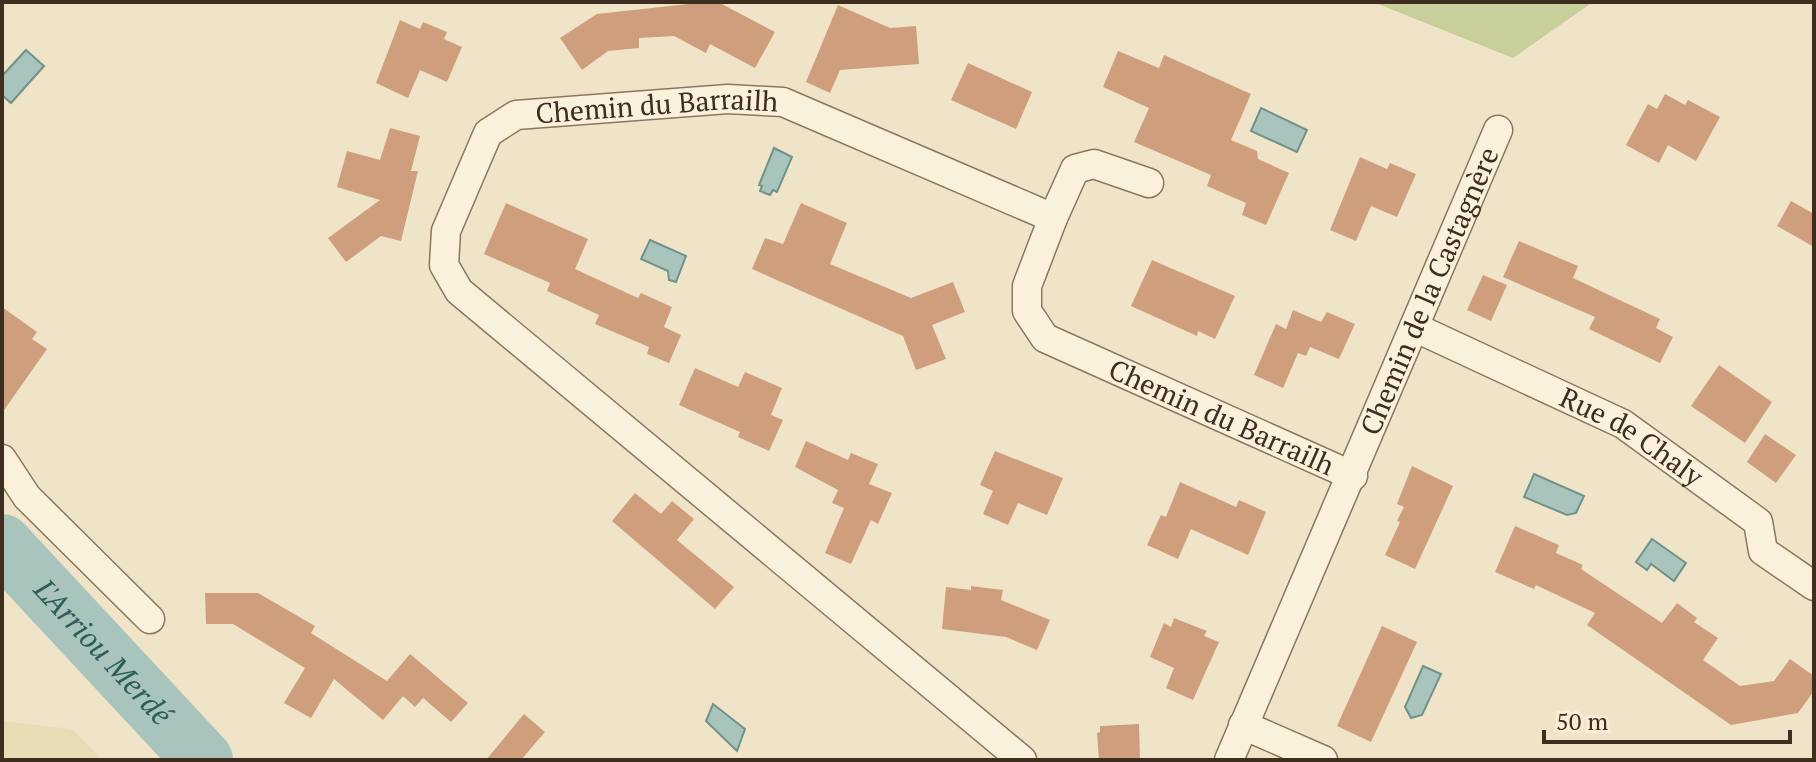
<svg xmlns="http://www.w3.org/2000/svg" width="1816" height="762" font-family="'PT Serif',serif">
  <style>
    .farmland { fill: #e6deb5 }
    .green { fill: #c9cf9b }
    .water { fill: #a9c4bc; stroke: #6f938a; stroke-width: 2 }
    .lines { fill: none; stroke-linecap: round; stroke-linejoin: round }
    .river { stroke: #a9c4bc; stroke-width: 60 }
    .building { fill: #cf9f7d }
    .minor-casing { stroke: #8d765c; stroke-width: 31 }
    .minor { stroke: #faf1dc; stroke-width: 28 }
    .labels { text-anchor: middle; stroke-width: 8; stroke-linejoin: round; paint-order: stroke }
    .street-label { font-size: 28px; fill: #3d2e20; stroke: #f7eed8 }
    .water-label { font-size: 30px; font-style: italic; fill: #2f5d5a; stroke: #f7eed8 }
  </style>
  <rect width="100%" height="100%" fill="#f0e4c8"/>
  <path class="farmland" d="M2,721L72,729L103,760H2Z"/>
  <path class="green" d="M1373,2H1593L1513,58Z"/>
  <g class="water">
    <path d="M26,50L44,66L11,103L2,95V76Z"/>
    <path d="M1261,108L1307,130L1297,152L1251,131Z"/>
    <path d="M774,148L792,157L777,192L773,190L770,195L760,191L762,186L759,185Z"/>
    <path d="M650,240L686,256L676,282L669,280L668,271L641,259Z"/>
    <path d="M1534,474L1584,496L1576,513L1567,515L1524,497Z"/>
    <path d="M1652,539L1686,563L1674,581L1651,564L1647,570L1636,562Z"/>
    <path d="M1423,666L1441,674L1422,715L1411,718L1405,707Z"/>
    <path d="M713,704L745,729L737,751L706,721Z"/>
  </g>
  <g class="lines">
    <path class="river" id="s1" d="M2,544L203,760"/>
  </g>
  <g class="building">
    <path d="M706,2H718L775,32L755,68L710,44L706,53L674,36L639,38V48L608,51L582,70L560,38L597,14Z"/>
    <path d="M838,5L890,28L916,26L919,64L840,70L830,93L806,82Z"/>
    <path d="M400,20L420,29L423,22L447,32L444,39L462,47L447,82L420,70L408,98L376,83Z"/>
    <path d="M1118,51L1159,68L1164,55L1251,94L1231,140L1257,151L1258,159L1289,173L1266,225L1242,215L1246,203L1207,186L1211,175L1134,142L1149,108L1103,87Z"/>
    <path d="M968,63L1032,92L1016,129L951,100Z"/>
    <path d="M1665,94L1685,105L1688,100L1720,117L1696,161L1668,145L1659,163L1626,145L1648,104L1657,109Z"/>
    <path d="M390,128L420,136L411,171H418L401,241L381,236L346,262L328,238L380,200L337,187L347,151L380,160Z"/>
    <path d="M1360,157L1387,169L1390,163L1416,174L1397,217L1371,206L1356,241L1330,230Z"/>
    <path d="M1791,201L1814,214V247L1777,226Z"/>
    <path d="M506,203L588,239L575,269L638,298L641,293L672,307L664,327L681,335L669,363L647,354L649,347L595,324L599,315L547,291L550,283L484,254Z"/>
    <path d="M801,203L847,223L830,264L911,298L953,282L965,312L932,325L946,359L916,370L903,336L752,269L765,238L783,244Z"/>
    <path d="M1519,241L1578,266L1573,278L1660,319L1656,328L1673,337L1660,363L1589,329L1595,317L1503,277Z"/>
    <path d="M1152,260L1235,296L1215,339L1198,331L1197,336L1131,306Z"/>
    <path d="M1483,275L1507,285L1491,321L1467,310Z"/>
    <path d="M2,307L37,332L32,339L47,349L2,413Z"/>
    <path d="M1293,310L1321,322L1327,312L1355,324L1339,359L1310,347L1306,356L1298,353L1283,388L1254,375L1276,324L1286,329Z"/>
    <path d="M1719,365L1772,402L1745,443L1691,406Z"/>
    <path d="M695,368L738,387L745,372L782,388L771,415L783,420L769,451L738,437L740,432L679,405Z"/>
    <path d="M1765,434L1796,455L1776,483L1747,462Z"/>
    <path d="M806,441L848,460L851,453L878,464L869,484L892,493L878,524L871,520L851,564L825,553L844,508L832,503L838,490L795,467Z"/>
    <path d="M995,451L1063,478L1047,515L1018,503L1008,525L983,514L993,491L980,485Z"/>
    <path d="M1412,466L1453,486L1415,569L1385,555L1400,522L1397,521L1404,507L1397,504Z"/>
    <path d="M1180,482L1236,507L1239,500L1266,512L1248,555L1191,529L1178,559L1147,545L1161,515L1166,517Z"/>
    <path d="M635,493L661,514L672,501L694,519L677,540L734,587L715,609L612,521Z"/>
    <path d="M1515,526L1559,545L1556,553L1583,565L1581,569L1662,623L1677,603L1697,618L1694,622L1718,638L1703,660L1740,686L1774,681L1790,659L1814,676V691L1798,713L1731,725L1587,625L1595,613L1536,585L1534,589L1495,572Z"/>
    <path d="M971,586L1003,590L1001,600L1050,620L1037,650L1006,637L942,629L946,587L971,590Z"/>
    <path d="M205,593H258L315,626L311,633L387,681L410,654L468,703L451,722L423,698L415,707L403,696L383,720L334,679L311,718L284,703L305,668L233,624H206Z"/>
    <path d="M1174,618L1207,631L1204,636L1219,642L1193,700L1166,688L1174,668L1150,657L1164,623L1171,627Z"/>
    <path d="M1382,626L1417,642L1371,742L1337,726Z"/>
    <path d="M524,714L545,732L521,760H486Z"/>
    <path d="M1139,724L1140,760H1099L1097,733L1100,732V726Z"/>
  </g>
  <g class="lines">
    <defs>
      <g id="minor">
        <path d="M1053,218L1075,169L1094,164L1149,183"/>
        <path id="s2" d="M1414,327L1623,424L1758,522L1763,551L1814,586"/>
        <path d="M2,459L27,497L150,619"/>
        <path d="M1243,725L1323,760"/>
        <path id="s3" d="M1022,760L459,291L444,265L446,231L488,133L516,115L728,99L783,102L1053,218L1027,286V311L1045,338L1353,476"/>
        <path id="s4" d="M1229,760L1498,130"/>
      </g>
    </defs>
    <use href="#minor" class="minor-casing"/>
    <use href="#minor" class="minor"/>
  </g>
  <g class="labels">
    <g class="street-label">
      <text dy="10" stroke="none"><textPath href="#s3" startOffset="1078">Chemin du Barrailh</textPath></text>
      <text dy="10" stroke="none"><textPath href="#s4" startOffset="510">Chemin de la Castagnère</textPath></text>
      <text dy="10" stroke="none"><textPath href="#s3" startOffset="1822">Chemin du Barrailh</textPath></text>
      <text dy="10" stroke="none"><textPath href="#s2" startOffset="244">Rue de Chaly</textPath></text>
    </g>
    <g class="water-label">
      <text dy="10" stroke="none"><textPath href="#s1" startOffset="148">L'Arriou Merdé</textPath></text>
    </g>
  </g>
  <rect width="1816" height="762" fill="none" stroke="#3d2e20" stroke-width="8"/>
  <path d="M1544 730v12h246v-12" fill="none" stroke="#3d2e20" stroke-width="4"/>
  <text x="1556" y="730" font-size="24" fill="#3d2e20" stroke="#f7eed8" stroke-width="6" paint-order="stroke">50 m</text>
</svg>
